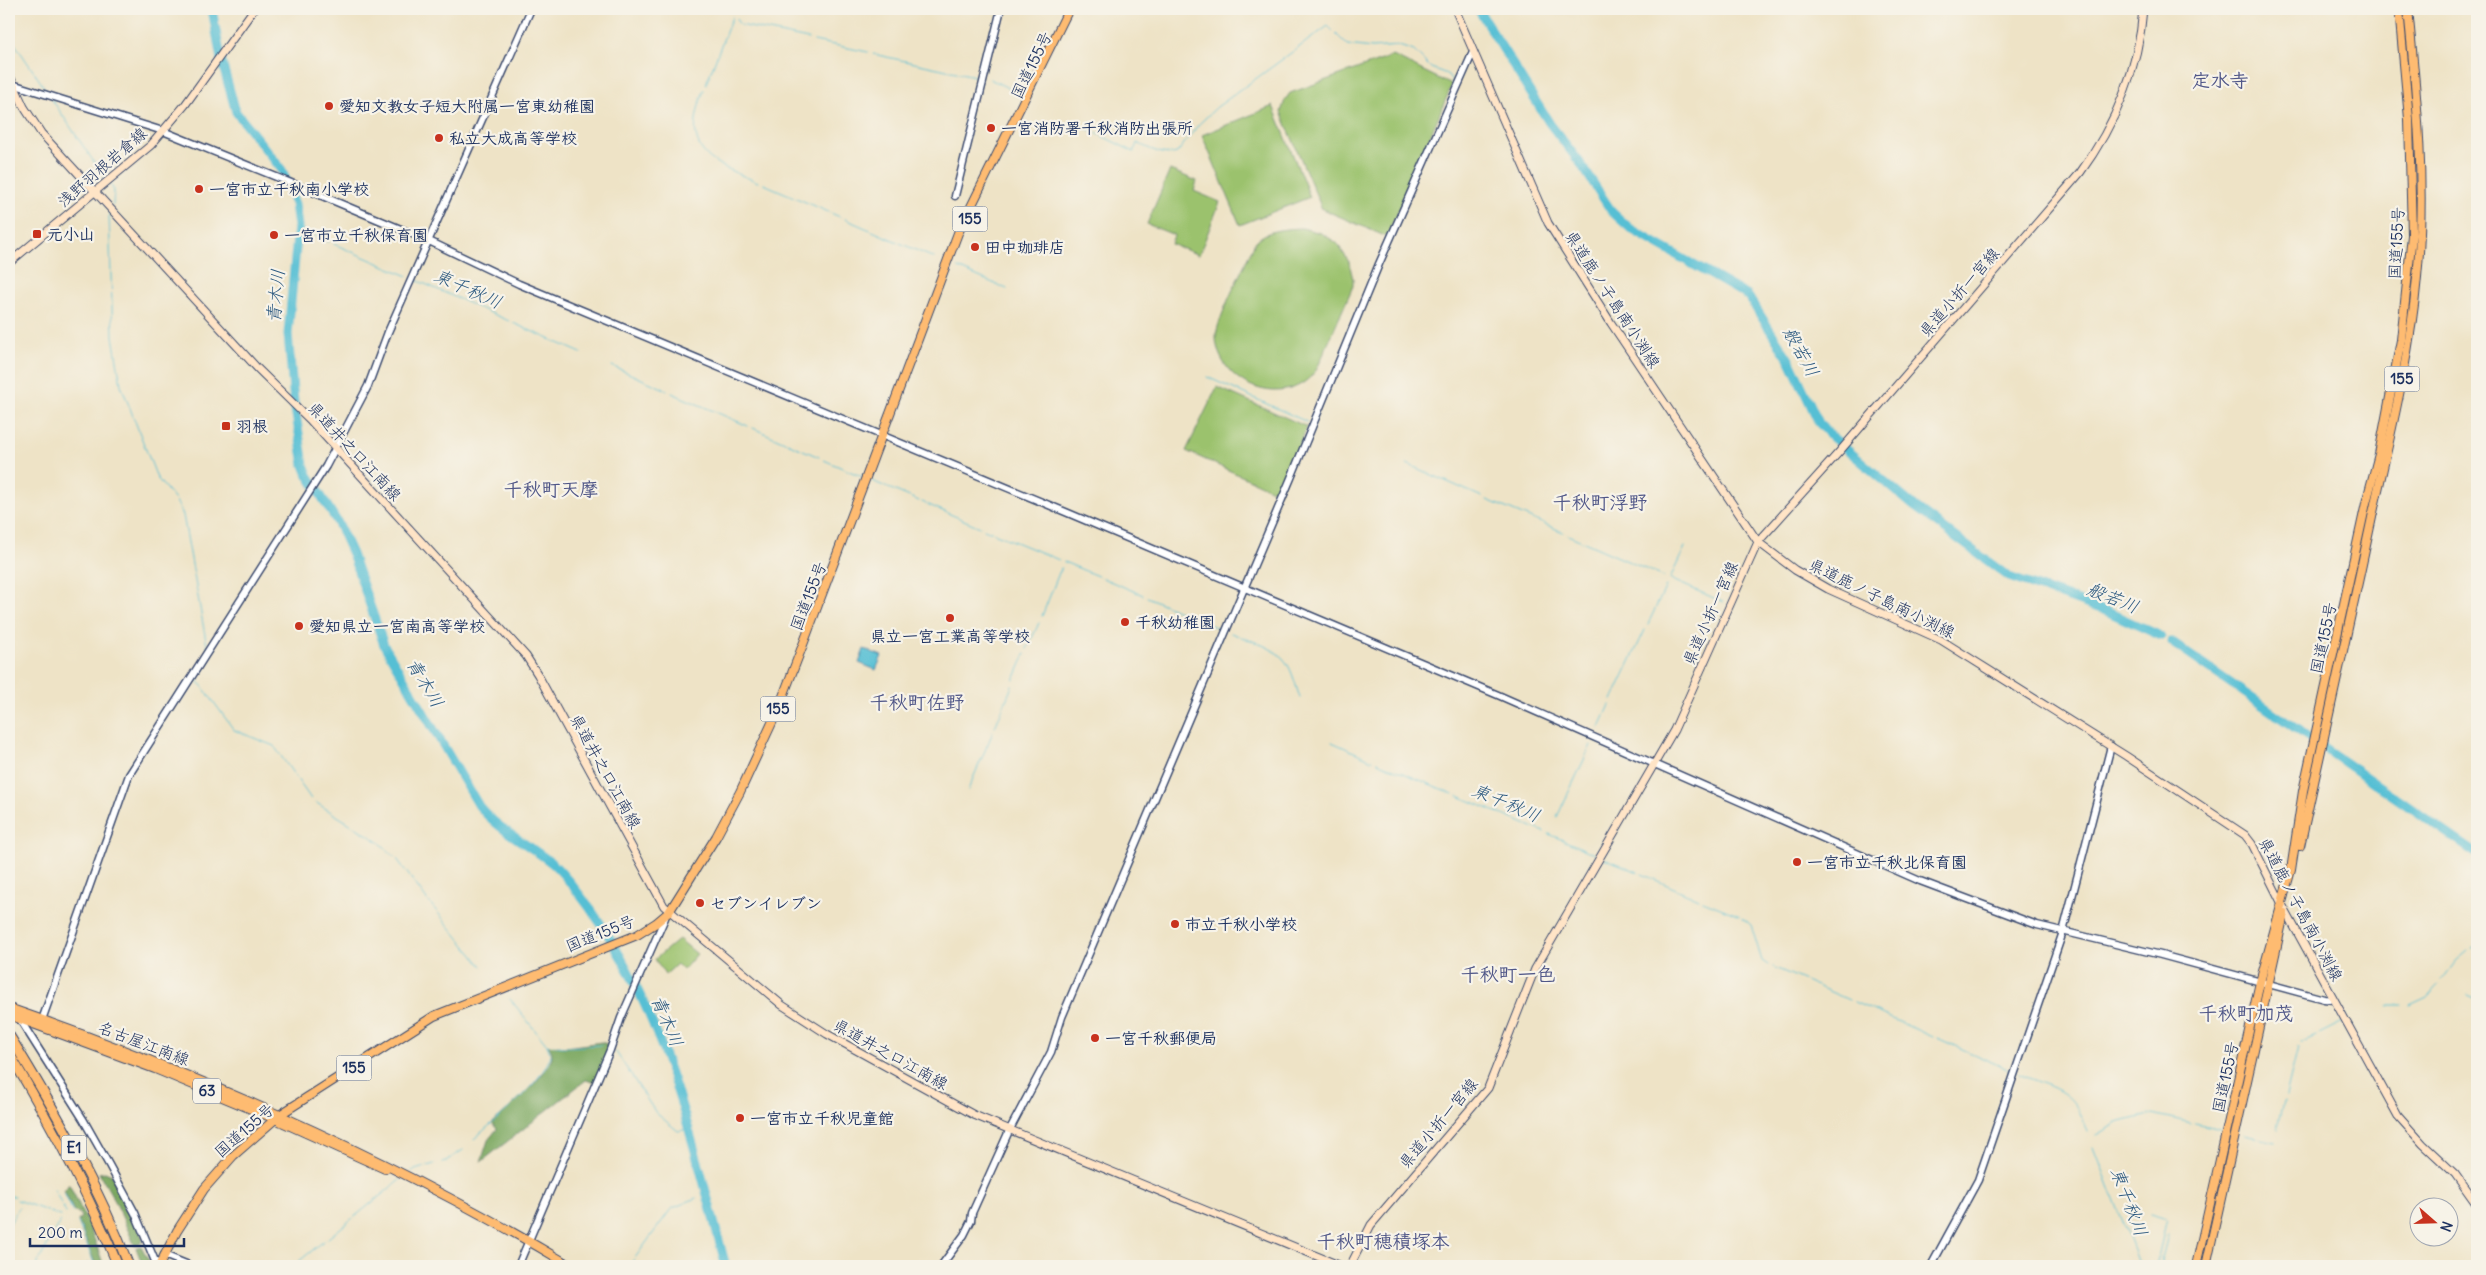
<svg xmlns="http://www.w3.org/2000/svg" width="2486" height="1275" font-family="Delius,'Klee One',sans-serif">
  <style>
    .green { fill: #9bc26d; stroke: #5b7866 }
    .forest { fill: #7ca860; stroke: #4c6c5f }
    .water { fill: #57bfd4; stroke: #397799 }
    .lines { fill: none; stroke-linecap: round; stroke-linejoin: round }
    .stream { stroke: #57bfd4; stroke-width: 1 }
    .river { stroke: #57bfd4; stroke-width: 9 }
    .tertiary-casing { stroke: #3b4a6e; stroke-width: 9 }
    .secondary-casing { stroke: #3b4a6e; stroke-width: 9 }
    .primary-casing { stroke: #3b4a6e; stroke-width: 10 }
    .trunk-casing { stroke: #3b4a6e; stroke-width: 10 }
    .motorway-casing { stroke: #3b4a6e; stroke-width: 11 }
    .tertiary { stroke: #fff; stroke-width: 6 }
    .secondary { stroke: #ffe4c6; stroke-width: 7 }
    .primary { stroke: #febb71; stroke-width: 8 }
    .trunk { stroke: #febb71; stroke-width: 8 }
    .motorway { stroke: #febb71; stroke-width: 9 }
    .poi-dot { fill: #c8321e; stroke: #f7f3e8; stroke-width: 2 }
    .labels { text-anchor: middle; stroke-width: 4.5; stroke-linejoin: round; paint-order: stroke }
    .shield { fill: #f7f3e8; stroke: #5d6a87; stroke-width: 1 }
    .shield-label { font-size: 15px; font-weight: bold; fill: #1b2f5e }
    .street-label { font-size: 16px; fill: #1b2f5e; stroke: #f7f3e8 }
    .poi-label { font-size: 16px; font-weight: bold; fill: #1b2f5e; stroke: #f7f3e8; text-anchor: start }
    .water-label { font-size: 18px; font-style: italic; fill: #2d5a81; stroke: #f7f3e8 }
    .quarter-label { font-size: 19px; font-weight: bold; fill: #505788; stroke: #f7f3e8 }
  </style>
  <rect width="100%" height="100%" fill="#f7f3e8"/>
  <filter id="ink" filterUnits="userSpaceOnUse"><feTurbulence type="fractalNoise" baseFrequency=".02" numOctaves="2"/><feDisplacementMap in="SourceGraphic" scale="10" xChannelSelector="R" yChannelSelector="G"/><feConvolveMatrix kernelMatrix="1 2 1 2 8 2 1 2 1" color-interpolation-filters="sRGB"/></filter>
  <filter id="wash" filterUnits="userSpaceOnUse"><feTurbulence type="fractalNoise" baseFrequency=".0096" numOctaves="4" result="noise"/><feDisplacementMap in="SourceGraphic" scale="20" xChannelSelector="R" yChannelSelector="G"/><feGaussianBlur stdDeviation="1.12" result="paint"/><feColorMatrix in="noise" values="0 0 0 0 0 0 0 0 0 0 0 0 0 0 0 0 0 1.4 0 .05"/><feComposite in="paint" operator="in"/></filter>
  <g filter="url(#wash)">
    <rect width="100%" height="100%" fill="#eee3c6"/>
    <g class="green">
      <path d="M1393,56L1452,85L1387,237L1322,209L1281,112L1285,100L1290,93Z"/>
      <path d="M1273,106L1310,197L1240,225L1202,135Z"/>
      <path d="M1170,170L1197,181L1194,191L1220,202L1199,255L1171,244L1174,235L1147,224Z"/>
      <path d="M1302,228L1321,233L1337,243L1349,262L1353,279V286L1317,369C1287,413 1217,385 1216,337C1216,320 1247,261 1255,242C1267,229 1286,229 1302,228Z"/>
      <path d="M1217,387L1307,427L1279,493L1186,451Z"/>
      <path d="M679,939L697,954L683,970L677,964L665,975L655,959Z"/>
    </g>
    <g class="forest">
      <path d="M602,1042L611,1046L595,1083L586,1080L481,1162L488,1140L497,1129L492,1123C506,1111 550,1073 552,1056C552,1051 550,1048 548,1045L566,1047Z"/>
      <path d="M105,1172L112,1175L126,1201L123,1206L125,1210L130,1211L143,1238L141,1243L135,1246L115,1201L99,1173Z"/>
      <path d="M69,1184L90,1227L104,1266H96L78,1221L81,1217L79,1213L74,1212L64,1191Z"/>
      <path d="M141,1246L152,1266H143L136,1248Z"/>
    </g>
    <path class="water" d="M864,649L882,656L876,670L859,663Z"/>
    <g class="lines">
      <g class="stream">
        <path d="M734,11L735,9"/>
        <path d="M736,19L740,25L808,39"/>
        <path d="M9,35L48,93"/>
        <path d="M814,41L868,52"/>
        <path d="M873,54L979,77"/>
        <path d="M990,79L1022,95"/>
        <path d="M706,84L732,17"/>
        <path d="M704,90C681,151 706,161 758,182"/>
        <path d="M51,98L106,180"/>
        <path d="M1072,121L1134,152L1137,143C1148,148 1165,157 1177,153L1199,124L1217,107L1328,26L1347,45L1372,48L1399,46L1414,51L1431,68L1447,74L1453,83"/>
        <path d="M109,183L114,190L113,205"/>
        <path d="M764,184L840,217"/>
        <path d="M109,214L113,336L121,385L157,478L176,501L183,515L207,646"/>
        <path d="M845,219L934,258"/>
        <path d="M298,226L306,232"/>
        <path d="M310,233L329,242"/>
        <path d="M334,244L408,276"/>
        <path d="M958,268L1007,289"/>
        <path d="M416,280L509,321"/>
        <path d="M513,323L581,353"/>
        <path d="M612,366L667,390"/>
        <path d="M1207,377L1307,422"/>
        <path d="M672,393L748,426"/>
        <path d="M753,428L819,457"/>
        <path d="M824,460L863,477"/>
        <path d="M1407,464L1482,497"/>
        <path d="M872,481L919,501"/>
        <path d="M1487,500L1563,532"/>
        <path d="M922,502L980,527"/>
        <path d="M984,529L1059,560"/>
        <path d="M1568,535L1664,577"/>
        <path d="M1685,547L1670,579L1723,602"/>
        <path d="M1064,562L1143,595"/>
        <path d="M1147,597L1222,630"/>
        <path d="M1042,616L1061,568"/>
        <path d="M1648,624L1666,586"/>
        <path d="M1231,633C1247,640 1275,646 1286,662C1293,672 1296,687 1300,698"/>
        <path d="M1027,649L1039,623"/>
        <path d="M209,655V659L197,679L234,730L274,746L311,799"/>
        <path d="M1014,680L1025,654"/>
        <path d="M1612,700L1645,630"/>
        <path d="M995,727L1012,686"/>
        <path d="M1599,729L1610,705"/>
        <path d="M1332,742L1372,760"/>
        <path d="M1377,762L1453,794"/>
        <path d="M968,790L993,732"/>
        <path d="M1458,796L1544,832"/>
        <path d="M315,802L379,842L394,856"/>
        <path d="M1557,817L1591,745"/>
        <path d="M1549,834L1597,855"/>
        <path d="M1604,858L1638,872"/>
        <path d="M397,859L427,900"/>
        <path d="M1642,874L1699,899"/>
        <path d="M1703,901L1740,916"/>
        <path d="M429,902L482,966"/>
        <path d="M1743,918L1751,925L1762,961L1768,965"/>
        <path d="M2472,949L2477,946"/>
        <path d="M1773,967L1849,1000"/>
        <path d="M2442,980L2456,961L2468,951"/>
        <path d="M2468,995L2477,999"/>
        <path d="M510,999L547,1045L566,1047L602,1045"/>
        <path d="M1854,1002L1933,1037"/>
        <path d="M2389,1006H2402"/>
        <path d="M2410,1006L2427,998L2439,985"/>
        <path d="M2319,1034L2343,1022"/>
        <path d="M1937,1038L2012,1071"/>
        <path d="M2301,1042L2315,1036"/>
        <path d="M616,1052L656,1113L678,1131L688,1129"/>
        <path d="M2019,1074C2059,1091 2073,1088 2088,1132"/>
        <path d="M2286,1096L2298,1047"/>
        <path d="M2195,1123L2220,1129"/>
        <path d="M2278,1128L2284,1101"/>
        <path d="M2096,1135L2117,1123L2153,1114L2191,1123"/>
        <path d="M2244,1135L2275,1142"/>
        <path d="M474,1139C497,1118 542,1084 551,1055L547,1045"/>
        <path d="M2094,1147L2140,1266"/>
        <path d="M443,1163L463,1150"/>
        <path d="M412,1171L434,1164"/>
        <path d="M54,1189L66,1213"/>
        <path d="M64,1193L73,1212"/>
        <path d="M9,1196H15"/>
        <path d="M17,1200L61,1216"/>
        <path d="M2150,1214L2167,1219L2156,1266"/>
        <path d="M78,1222L95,1266"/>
        <path d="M9,1225L19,1207"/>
        <path d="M327,1239L401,1179"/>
        <path d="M36,1266L60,1222"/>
        <path d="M85,1266L87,1263"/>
        <path d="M293,1266L324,1241"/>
        <path d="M629,1266L671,1209L696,1198"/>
        <path d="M2160,1266L2168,1235"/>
      </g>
      <g class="river">
        <path d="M212,9L221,59L236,112L282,170L295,204L298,226L288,334L294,402L304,465L308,475L338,523L352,554L384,645L479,806C499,831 529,844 553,864C563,873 572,885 580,895C663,1001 691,1139 726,1266"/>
        <path d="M1478,9L1550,124L1581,164L1612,212L1631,229L1748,296L1790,361L1819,423L1831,436L1915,507L2009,577L2106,611L2161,636"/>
        <path d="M2171,642L2477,854"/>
      </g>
    </g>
  </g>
  <g filter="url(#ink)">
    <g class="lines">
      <defs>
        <g id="tertiary">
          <path d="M9,83L163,131L301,187L429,241L519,284L1068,513L1498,695L1920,881L2037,925L2161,955L2324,999L2334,1000"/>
          <path d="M955,196L1001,9"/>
          <path d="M19,1018L83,1119L109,1165L135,1213L157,1266"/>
          <path d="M42,1020L129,775L326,466L368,386L388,332L531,9"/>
          <path d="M164,1255L191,1266"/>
          <path d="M518,1266L610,1050L621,1018L665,918"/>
          <path d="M941,1266L964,1235L971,1221L972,1213L1009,1131L1051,1052L1062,1017L1291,478L1379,264L1473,52"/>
          <path d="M1931,1266L1978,1180L2063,932L2111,746"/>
        </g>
        <g id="secondary">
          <path d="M1455,9L1548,223L1611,323L1758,542L1795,570L1828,589L1941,640L2126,756L2245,835L2252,844L2285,910L2398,1116L2423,1144L2455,1174L2477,1205"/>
          <path d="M9,74L24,107L41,133L258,369L309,419L526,656L538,675L664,906L782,1005L827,1034L974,1115L1341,1266"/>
          <path d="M9,263L151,145L185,105L254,9"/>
          <path d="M1350,1266L1371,1225L1488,1088L1535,969L1674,730L1758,542L1840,451L2080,173C2115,125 2139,68 2143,9"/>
        </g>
        <g id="primary">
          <path d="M9,1008C205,1076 393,1160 571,1266"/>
          <path d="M9,1015L155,1069L275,1119L385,1169"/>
        </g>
        <g id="trunk">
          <path d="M2300,846C2325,734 2350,621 2374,508C2391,432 2410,356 2417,277C2426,188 2417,98 2408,9"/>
          <path d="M159,1266L177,1231L204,1189L233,1156L281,1114L434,1016L637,935L656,923L669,912L716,837L740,792L777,712L804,642L958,233L1069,9"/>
          <path d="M2196,1266L2260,982L2291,870L2303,791L2366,503L2379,454L2401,340L2412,235L2409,119L2399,9"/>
          <path d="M2206,1266L2284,914"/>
        </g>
        <g id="motorway">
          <path d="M9,1035C54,1108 98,1185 129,1266"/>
          <path d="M9,1053C50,1122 88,1192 118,1266"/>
        </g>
      </defs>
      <use href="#tertiary" class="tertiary-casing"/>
      <use href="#secondary" class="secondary-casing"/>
      <use href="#primary" class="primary-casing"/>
      <use href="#trunk" class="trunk-casing"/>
      <use href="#motorway" class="motorway-casing"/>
      <use href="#tertiary" class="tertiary"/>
      <use href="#secondary" class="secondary"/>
      <use href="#primary" class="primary"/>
      <use href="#trunk" class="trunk"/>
      <use href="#motorway" class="motorway"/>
    </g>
  </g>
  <g class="poi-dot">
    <circle cx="329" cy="106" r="5"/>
    <circle cx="991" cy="128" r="5"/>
    <circle cx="439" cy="138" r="5"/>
    <circle cx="199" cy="189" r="5"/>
    <rect x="32" y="229" width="10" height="10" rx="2.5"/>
    <circle cx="274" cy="235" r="5"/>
    <circle cx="975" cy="247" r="5"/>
    <rect x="221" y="421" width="10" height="10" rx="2.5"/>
    <circle cx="950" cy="618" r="5"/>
    <circle cx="1125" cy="622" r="5"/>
    <circle cx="299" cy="626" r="5"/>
    <circle cx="1797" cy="862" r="5"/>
    <circle cx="700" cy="903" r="5"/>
    <circle cx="1175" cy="924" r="5"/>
    <circle cx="1095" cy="1038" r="5"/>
    <circle cx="740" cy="1118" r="5"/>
  </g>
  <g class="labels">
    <g class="shield">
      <rect x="952.5" y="206.5" width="35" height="25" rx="4"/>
      <rect x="2384.5" y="366.5" width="35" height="25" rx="4"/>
      <rect x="760.5" y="696.5" width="35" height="25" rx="4"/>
      <rect x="336.5" y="1055.5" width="35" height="25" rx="4"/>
      <rect x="193" y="1078.5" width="28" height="25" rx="4"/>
      <rect x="61.5" y="1135.5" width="25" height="25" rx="4"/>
    </g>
    <g class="shield-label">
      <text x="970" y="224">155</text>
      <text x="2402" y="384">155</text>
      <text x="778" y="714">155</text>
      <text x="354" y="1073">155</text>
      <text x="207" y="1096">63</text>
      <text x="74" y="1153">E1</text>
    </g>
    <g class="street-label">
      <text transform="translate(1031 65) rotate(-64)" y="6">国道155号</text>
      <text transform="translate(102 167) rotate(-41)" y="6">浅野羽根岩倉線</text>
      <text transform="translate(2396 243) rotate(-87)" y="6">国道155号</text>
      <text transform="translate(1959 292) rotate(-49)" y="6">県道小折一宮線</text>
      <text transform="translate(1613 299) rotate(57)" y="6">県道鹿ノ子島南小渕線</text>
      <text transform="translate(355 451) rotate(47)" y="6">県道井之口江南線</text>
      <text transform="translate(808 596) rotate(-69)" y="6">国道155号</text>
      <text transform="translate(1882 598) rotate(26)" y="6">県道鹿ノ子島南小渕線</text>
      <text transform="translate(1710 613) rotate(-66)" y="6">県道小折一宮線</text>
      <text transform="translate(2323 638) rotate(-78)" y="6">国道155号</text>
      <text transform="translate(606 771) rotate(61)" y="6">県道井之口江南線</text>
      <text transform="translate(2301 909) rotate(62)" y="6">県道鹿ノ子島南小渕線</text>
      <text transform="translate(600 933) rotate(-22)" y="6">国道155号</text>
      <text transform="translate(144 1043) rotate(21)" y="6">名古屋江南線</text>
      <text transform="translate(891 1054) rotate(29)" y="6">県道井之口江南線</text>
      <text transform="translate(2225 1077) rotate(-78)" y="6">国道155号</text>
      <text transform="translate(1438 1123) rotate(-50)" y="6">県道小折一宮線</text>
      <text transform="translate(244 1130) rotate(-41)" y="6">国道155号</text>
    </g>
    <g class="poi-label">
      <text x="339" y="112">愛知文教女子短大附属一宮東幼稚園</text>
      <text x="1001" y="134">一宮消防署千秋消防出張所</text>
      <text x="449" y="144">私立大成高等学校</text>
      <text x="209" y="195">一宮市立千秋南小学校</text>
      <text x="47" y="240">元小山</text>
      <text x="284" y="241">一宮市立千秋保育園</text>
      <text x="985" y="253">田中珈琲店</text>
      <text x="236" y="432">羽根</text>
      <text x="1135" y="628">千秋幼稚園</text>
      <text x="309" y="632">愛知県立一宮南高等学校</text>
      <text x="950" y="642" text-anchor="middle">県立一宮工業高等学校</text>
      <text x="1807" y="868">一宮市立千秋北保育園</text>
      <text x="710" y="909">セブンイレブン</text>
      <text x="1185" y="930">市立千秋小学校</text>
      <text x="1105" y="1044">一宮千秋郵便局</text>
      <text x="750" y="1124">一宮市立千秋児童館</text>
    </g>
    <g class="water-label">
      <text transform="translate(468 289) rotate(24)" y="6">東千秋川</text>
      <text transform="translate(276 296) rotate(-85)" y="6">青木川</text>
      <text transform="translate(1801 352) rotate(61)" y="6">般若川</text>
      <text transform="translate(2113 598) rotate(22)" y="6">般若川</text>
      <text transform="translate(425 683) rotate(59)" y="6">青木川</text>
      <text transform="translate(1506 803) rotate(23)" y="6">東千秋川</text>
      <text transform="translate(667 1021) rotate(67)" y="6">青木川</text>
      <text transform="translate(2129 1202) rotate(69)" y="6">東千秋川</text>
    </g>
    <g class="quarter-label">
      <text x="2220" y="87">定水寺</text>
      <text x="551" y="496">千秋町天摩</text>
      <text x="1600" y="509">千秋町浮野</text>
      <text x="917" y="709">千秋町佐野</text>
      <text x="1508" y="981">千秋町一色</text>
      <text x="2246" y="1020">千秋町加茂</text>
      <text x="1383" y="1248">千秋町穂積塚本</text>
    </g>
  </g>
  <rect width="2486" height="1275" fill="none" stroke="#f7f3e8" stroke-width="30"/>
  <g transform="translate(2434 1222) rotate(110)"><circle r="24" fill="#f7f3e8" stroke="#9fa5b1"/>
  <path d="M0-4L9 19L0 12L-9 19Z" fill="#c8321e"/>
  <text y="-8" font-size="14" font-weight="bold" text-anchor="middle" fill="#1b2f5e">N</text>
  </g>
  <path d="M30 1238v8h154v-8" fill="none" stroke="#1b2f5e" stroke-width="2.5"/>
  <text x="38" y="1238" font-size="15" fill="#1b2f5e" stroke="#f7f3e8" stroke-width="4" paint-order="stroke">200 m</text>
</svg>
